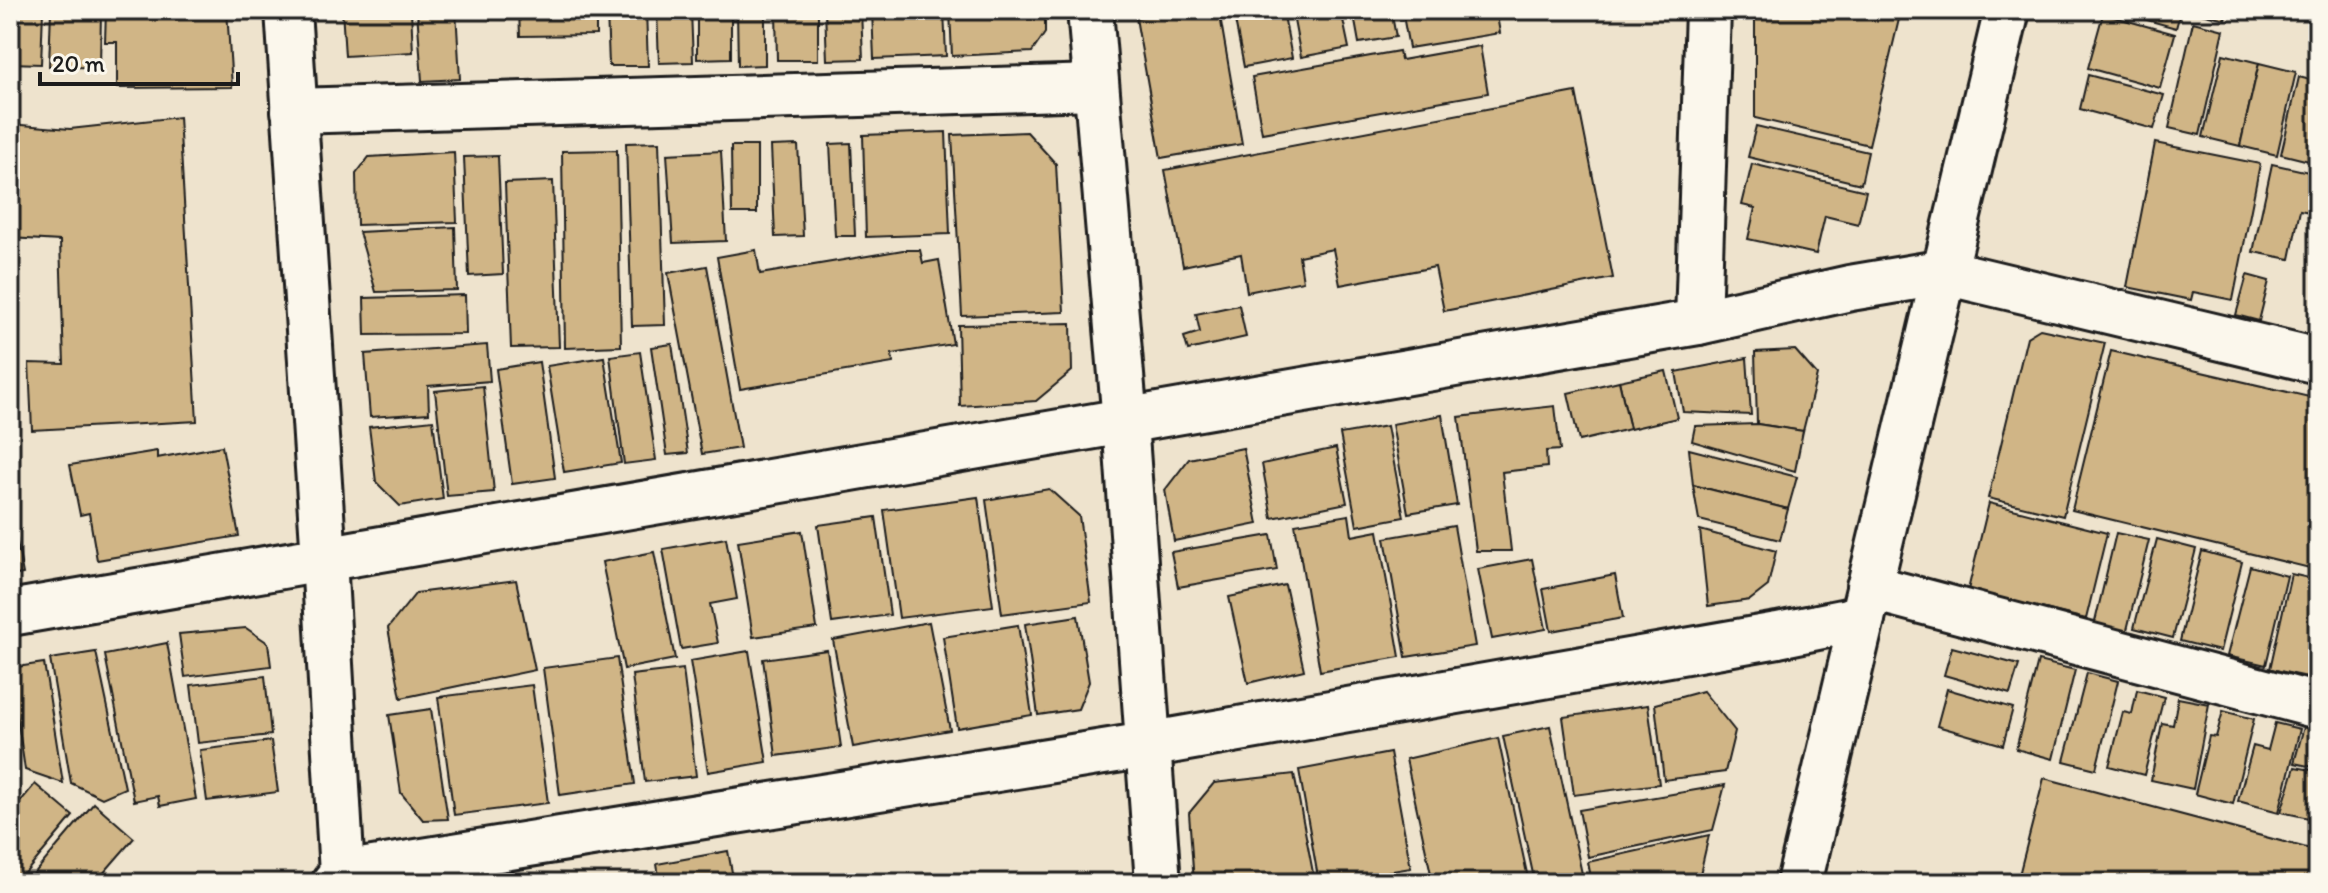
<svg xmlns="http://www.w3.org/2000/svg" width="2328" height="893" font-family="Itim,sans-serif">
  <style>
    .building { fill: #d0b586; stroke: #1c1c1c; stroke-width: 2 }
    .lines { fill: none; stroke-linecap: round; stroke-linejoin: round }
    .street-casing { stroke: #1c1c1c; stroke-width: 50 }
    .secondary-casing { stroke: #1c1c1c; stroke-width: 50 }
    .street { stroke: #fbf7ec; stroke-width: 44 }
    .secondary { stroke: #fbf7ec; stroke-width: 44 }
  </style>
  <rect width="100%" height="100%" fill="#eee3cd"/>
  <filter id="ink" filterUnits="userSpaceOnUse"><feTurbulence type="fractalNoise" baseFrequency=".0125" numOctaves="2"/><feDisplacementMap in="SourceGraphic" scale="16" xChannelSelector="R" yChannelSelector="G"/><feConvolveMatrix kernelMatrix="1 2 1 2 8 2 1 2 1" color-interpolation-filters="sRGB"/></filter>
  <g filter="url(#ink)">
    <g class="building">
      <path d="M10,10H43L41,64L10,63Z"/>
      <path d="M51,10H101L100,68L49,66Z"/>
      <path d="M106,10H227L232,87L117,88V42H105Z"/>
      <path d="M342,10H411L413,52L345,56Z"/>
      <path d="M417,10H456L460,79L422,81Z"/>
      <path d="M519,10H596V35L520,36Z"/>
      <path d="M607,10H646L648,66H609Z"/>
      <path d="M657,10H691L693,62L659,63Z"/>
      <path d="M697,10H731V58L697,59Z"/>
      <path d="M737,10H765V65L738,66Z"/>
      <path d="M776,10H818V60H777Z"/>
      <path d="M825,10H861L863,59L827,60Z"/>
      <path d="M872,10H944L946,56L874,59Z"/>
      <path d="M950,10H1045V33L1032,52L952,56Z"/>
      <path d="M1181,10H1219L1242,144L1161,158L1136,18Z"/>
      <path d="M1233,10H1283L1292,58L1244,67Z"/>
      <path d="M1292,10H1341L1349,48L1301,57Z"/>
      <path d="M1353,10H1391L1396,37L1359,43Z"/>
      <path d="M1402,10H1496L1500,33L1409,48Z"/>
      <path d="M1755,10H1880L1900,15L1869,145L1755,118Z"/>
      <path d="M2111,10H2181L2176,28Z"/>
      <path d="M2189,10H2227L2225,19Z"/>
      <path d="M2277,10H2310L2308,18Z"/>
      <path d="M2103,14L2175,34L2160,88L2088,68Z"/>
      <path d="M2193,22L2224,30L2200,135L2169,128Z"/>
      <path d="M1480,46L1488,93L1262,133L1252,77L1399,51L1401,60Z"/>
      <path d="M2223,54L2259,63L2240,146L2203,137Z"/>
      <path d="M2259,63L2296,72L2277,155L2240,146Z"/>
      <path d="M2088,75L2164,95L2154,129L2080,109Z"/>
      <path d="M2299,77L2318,82V142L2313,162L2281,154Z"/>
      <path d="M1576,92L1613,278L1444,311L1435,267L1340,285L1333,249L1299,256L1303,281L1247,292L1241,254L1183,266L1165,170Z"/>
      <path d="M179,117L197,421L32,430L29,363L64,364L60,241L10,238V124L70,129Z"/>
      <path d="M1756,126L1868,152L1861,184L1748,157Z"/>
      <path d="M946,132L950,234L866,237L863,135Z"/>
      <path d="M1027,132L1056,164L1064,312L962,316L952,135Z"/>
      <path d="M659,142L665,325L632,326L626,143Z"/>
      <path d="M851,143L855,236H835L830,144Z"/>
      <path d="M2155,143L2260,164L2233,300L2193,292L2191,300L2127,287Z"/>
      <path d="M798,145L803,236L775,237L771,146Z"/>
      <path d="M731,146H757V213H732Z"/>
      <path d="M617,150L621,346L565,348L562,151Z"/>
      <path d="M721,151L726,241L673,243L667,154Z"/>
      <path d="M454,152L457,222L357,225L356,174L369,157Z"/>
      <path d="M498,156L503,274L469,276L464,157Z"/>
      <path d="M1752,164L1866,191L1858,224L1825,216L1816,254L1748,239L1755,208L1742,205Z"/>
      <path d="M2272,164L2318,174V214L2300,210L2290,259L2253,252Z"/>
      <path d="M553,181L559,347L511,348L505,183Z"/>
      <path d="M455,227L457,290L376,292L359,232Z"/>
      <path d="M756,250L760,274L903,250H920L923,263L939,260L953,344L892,354L893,363L740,389L717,257Z"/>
      <path d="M707,266L740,448L702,454L668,273Z"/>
      <path d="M2247,275L2269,281L2259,321L2236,315Z"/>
      <path d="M465,295L466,334L365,335L364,298Z"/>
      <path d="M1239,305L1246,337L1188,350L1184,337L1200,332L1196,314Z"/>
      <path d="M1071,323L1072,371L1036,401L960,406L958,325Z"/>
      <path d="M2040,329L2105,343L2063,516L1988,498L2027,337Z"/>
      <path d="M672,344L688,453L667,455L651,347Z"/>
      <path d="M487,345L490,381L428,386L429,413L370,417L365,354Z"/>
      <path d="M1795,350L1817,375L1803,431L1757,424L1755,352Z"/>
      <path d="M2111,351L2318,399V570L2072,510Z"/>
      <path d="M640,352L656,460L624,464L610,356Z"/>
      <path d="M604,357L621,463L564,472L547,366Z"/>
      <path d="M1747,358L1751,415L1683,412L1676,372Z"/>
      <path d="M539,362L555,478L512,484L496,369Z"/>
      <path d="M1666,371L1677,418L1630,429L1619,381Z"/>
      <path d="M1619,381L1630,429L1579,441L1568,393Z"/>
      <path d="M483,386L494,492L447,496L435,391Z"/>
      <path d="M1555,406L1560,450L1546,451L1547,467L1502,472L1511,551H1476L1459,417Z"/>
      <path d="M1442,415L1457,505L1408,513L1392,424Z"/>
      <path d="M433,420L443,499L400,506L376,482L369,427Z"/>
      <path d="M1757,424L1803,431L1795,471L1692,441L1695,426Z"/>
      <path d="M1387,426L1404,517L1357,526L1340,434Z"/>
      <path d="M222,446L239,536L97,560L89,513L80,515L70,465L157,451V458Z"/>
      <path d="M1243,448L1258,524L1174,541L1165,490L1189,459Z"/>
      <path d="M1336,448L1347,503L1272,518L1262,464Z"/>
      <path d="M1689,449L1797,477L1788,509L1693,485Z"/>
      <path d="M1693,485L1788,509L1780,540L1699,520Z"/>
      <path d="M1049,489L1079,516L1091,602L1002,614L986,500Z"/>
      <path d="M978,497L993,606L899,618L884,510Z"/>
      <path d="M1989,503L2107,533L2086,619L1968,590Z"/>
      <path d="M10,505L23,574L10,576Z"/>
      <path d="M1349,515L1352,536L1378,531L1400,657L1320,671L1295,524Z"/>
      <path d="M876,517L890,615L832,623L818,525Z"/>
      <path d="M1454,526L1475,646L1406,657L1385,538Z"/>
      <path d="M1700,530L1776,551L1768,586L1750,600L1708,606Z"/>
      <path d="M802,531L817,628L753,637L738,541Z"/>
      <path d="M2116,533L2149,540L2126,634L2094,626Z"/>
      <path d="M1271,535L1277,570L1178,587L1171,552Z"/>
      <path d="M726,538L737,599L710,604L718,643L681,649L663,549Z"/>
      <path d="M2157,539L2196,549L2173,638L2134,628Z"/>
      <path d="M2202,551L2242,562L2220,651L2180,641Z"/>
      <path d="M654,552L675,659L624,669L602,562Z"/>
      <path d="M1532,559L1546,629L1492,639L1478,569Z"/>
      <path d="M2250,566L2287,576L2266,665L2227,656Z"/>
      <path d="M2291,574L2318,580L2317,679L2270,669Z"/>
      <path d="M1615,575L1623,618L1551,631L1543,589Z"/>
      <path d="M516,580L535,670L401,698L388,628L416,593Z"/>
      <path d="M1285,585L1304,670L1248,683L1229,597Z"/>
      <path d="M1078,616L1089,682L1078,709L1038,715L1025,624Z"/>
      <path d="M929,622L950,730L853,747L833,640Z"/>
      <path d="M1018,625L1032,715L957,728L943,637Z"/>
      <path d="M246,628L268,643L271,666L185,677L179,634Z"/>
      <path d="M167,643L196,799L160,806L158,796L134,801L105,655Z"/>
      <path d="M1952,647L2019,665L2010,694L1944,675Z"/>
      <path d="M827,650L841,747L776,756L763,659Z"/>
      <path d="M749,651L767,762L708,772L690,661Z"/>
      <path d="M96,652L125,788L102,798L71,783L50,659Z"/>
      <path d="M617,658L635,784L560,795L543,668Z"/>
      <path d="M2038,661L2075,670L2053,759L2016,749Z"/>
      <path d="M44,663L63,783L25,770L10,668Z"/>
      <path d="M683,669L696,776L645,782L632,675Z"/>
      <path d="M2087,673L2118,681L2096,769L2064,761Z"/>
      <path d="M265,676L271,735L198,743L191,685Z"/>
      <path d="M532,685L548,803L454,815L438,697Z"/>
      <path d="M1947,689L2013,708L2003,745L1937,726Z"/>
      <path d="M2137,690L2164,697L2144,775L2109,766L2123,712L2132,714Z"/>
      <path d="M1703,691L1735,731L1725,772L1664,780L1655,704Z"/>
      <path d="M10,696L17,746L10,747Z"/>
      <path d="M2178,698L2209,704L2193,789L2151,780L2162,723L2173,725Z"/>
      <path d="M1648,705L1659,784L1574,795L1563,717Z"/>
      <path d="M431,709L448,819L423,820L401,793L389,715Z"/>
      <path d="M2223,711L2254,719L2233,804L2195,794L2209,736L2216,737Z"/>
      <path d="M2275,723L2300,729L2279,812L2238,801L2253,746L2268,750Z"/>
      <path d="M1550,726L1584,883H1535L1503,736Z"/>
      <path d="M2304,727L2318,729V768L2294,763Z"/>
      <path d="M1498,738L1529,883H1433L1406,759Z"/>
      <path d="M271,741L278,792L207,801L200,750Z"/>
      <path d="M1390,753L1411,868L1319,883L1299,770Z"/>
      <path d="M2295,767L2318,771V820L2281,812Z"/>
      <path d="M1294,774L1315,883H1194L1189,813L1214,783Z"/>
      <path d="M2044,778L2318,851L2317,883L2290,879L2289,883H2017Z"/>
      <path d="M35,784L73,816L17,883H10V814Z"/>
      <path d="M1725,785L1713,830L1588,857L1579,810Z"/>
      <path d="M94,803L134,838L95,883H26Z"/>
      <path d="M1709,835L1698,883H1592L1588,862Z"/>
      <path d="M728,851L734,883H660L657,864Z"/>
    </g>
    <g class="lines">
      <defs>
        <g id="street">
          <path d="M1090,10L1125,422L1158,883"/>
          <path d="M294,111L1095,87"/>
          <path d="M1698,322L1708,10"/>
          <path d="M1869,587L2318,706"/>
          <path d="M10,613L1698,322L1850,288L1945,272L2318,361"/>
          <path d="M334,883L342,874L1147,745L1778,635L1862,618"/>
        </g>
        <g id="secondary">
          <path d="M288,10L324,559L342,874"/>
          <path d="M1799,883L2007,10"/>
        </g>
      </defs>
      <use href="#street" class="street-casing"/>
      <use href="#secondary" class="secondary-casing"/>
      <use href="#street" class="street"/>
      <use href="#secondary" class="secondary"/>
    </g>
  </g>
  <rect width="2328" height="893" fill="none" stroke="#fbf7ec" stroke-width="40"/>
  <rect x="20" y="20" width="2288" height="853" fill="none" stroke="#1c1c1c" stroke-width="3" filter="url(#ink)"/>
  <path d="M40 72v12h198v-12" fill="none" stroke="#1c1c1c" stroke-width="4"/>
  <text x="52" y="72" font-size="24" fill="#1c1c1c" stroke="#fbf7ec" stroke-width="6" paint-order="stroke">20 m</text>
</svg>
